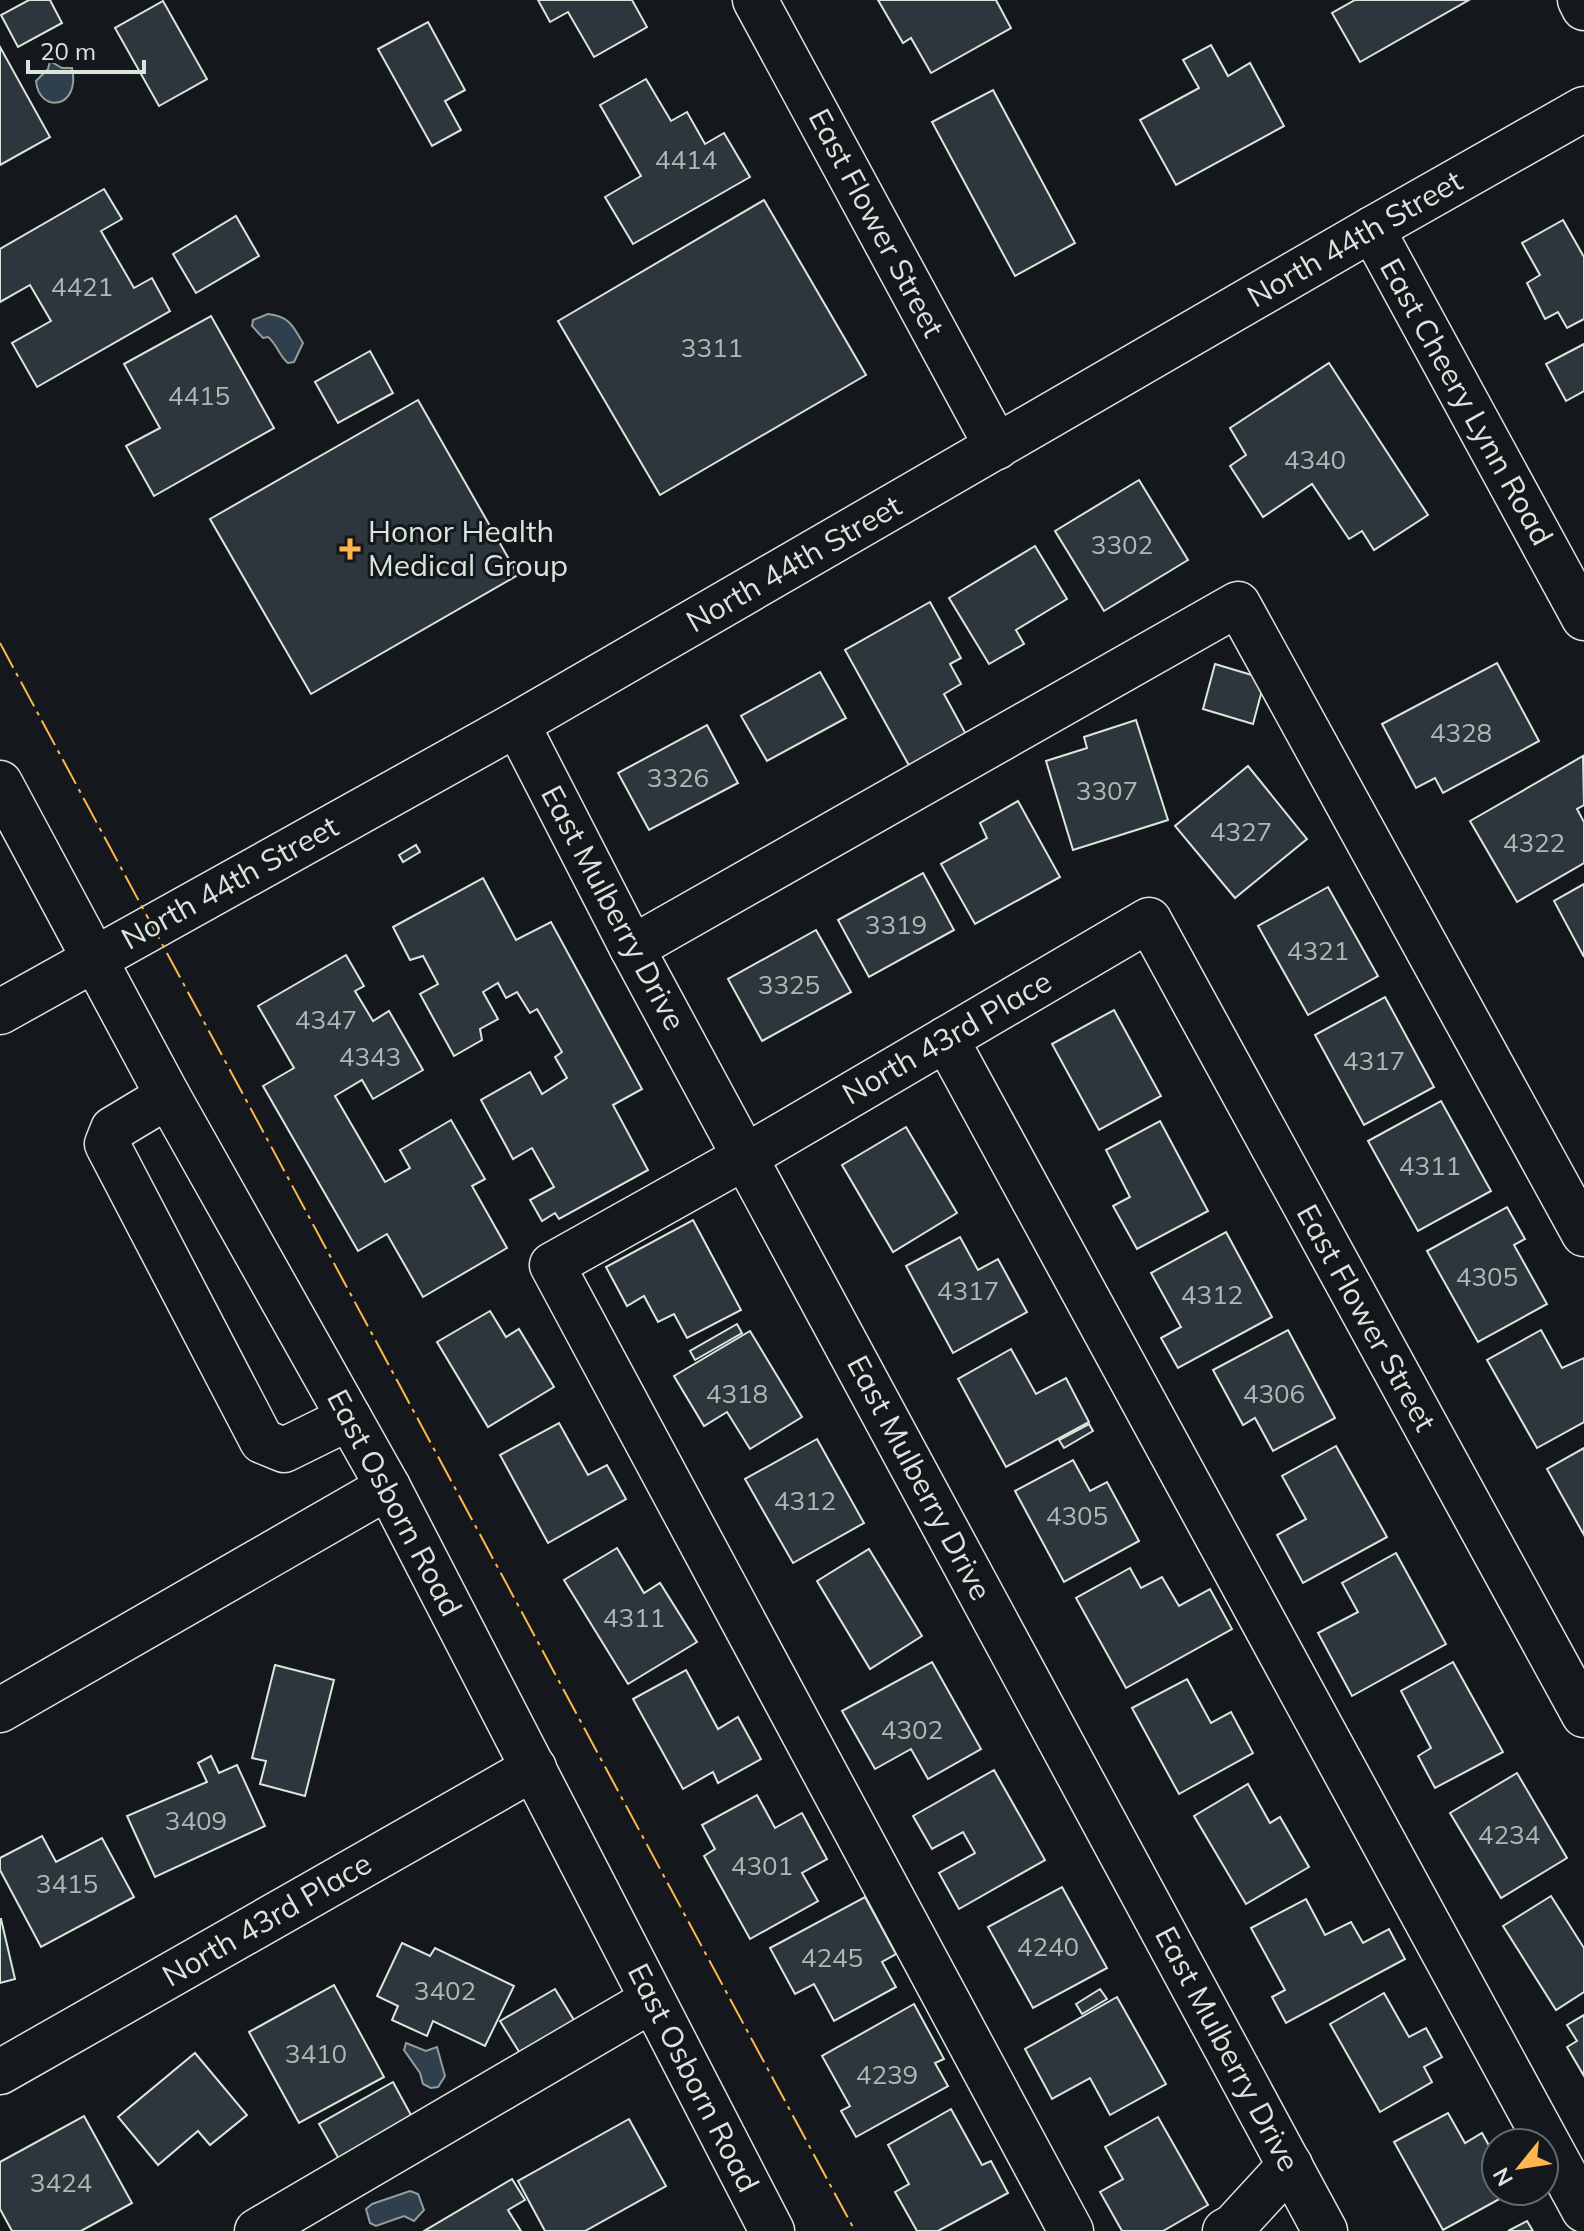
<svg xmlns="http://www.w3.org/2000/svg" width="1584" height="2231" font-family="Mulish,sans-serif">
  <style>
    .water { fill: #2f3f4d; stroke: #939e99; stroke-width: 2 }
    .building { fill: #2c363c; stroke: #d8e6dc; stroke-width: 2 }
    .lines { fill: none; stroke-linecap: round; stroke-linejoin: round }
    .minor-casing { stroke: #d8e6dc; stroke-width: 47 }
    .major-casing { stroke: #d8e6dc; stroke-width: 47 }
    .minor { stroke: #14181c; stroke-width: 44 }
    .major { stroke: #14181c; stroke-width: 44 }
    .power { stroke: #ffb74d; stroke-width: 2; stroke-dasharray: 28 6 4 6; stroke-linecap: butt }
    .poi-dot { fill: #ffb74d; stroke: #14181c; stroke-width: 3 }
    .labels { text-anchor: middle; stroke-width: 6; stroke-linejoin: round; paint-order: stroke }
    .number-label { font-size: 26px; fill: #adbab4 }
    .street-label { font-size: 30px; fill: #d8e6dc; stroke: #14181c }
    .poi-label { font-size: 30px; fill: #d8e6dc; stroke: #14181c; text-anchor: start }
  </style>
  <rect width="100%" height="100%" fill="#14181c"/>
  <g class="water">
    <path d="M50,61L62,68H72C81,109 39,114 36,81L48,69Z"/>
    <path d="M268,314C289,316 293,326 303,343L294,362L288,363C279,356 277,344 268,337L263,338L252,326L253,320Z"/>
    <path d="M406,2043L426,2051L437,2047L445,2076L438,2087L431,2088L423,2084L420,2073L404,2050Z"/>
    <path d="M410,2191L418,2194L424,2210L414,2221L404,2216L376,2226L370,2223L366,2209L372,2204Z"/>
  </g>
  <g class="building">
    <path d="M29,0H50L62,23L18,47L1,15Z"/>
    <path d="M538,0H632L647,27L594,57L568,12L550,22Z"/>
    <path d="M878,0H996L1011,28L931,73L911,38L903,43Z"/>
    <path d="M1355,0H1469L1360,62L1332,13Z"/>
    <path d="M163,1L207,79L159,106L115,28Z"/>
    <path d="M428,22L465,90L445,101L461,130L432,146L378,49Z"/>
    <path d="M1211,45L1228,76L1250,63L1284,126L1176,185L1140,120L1199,88L1183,60Z"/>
    <path d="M0,47L50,137L0,165Z"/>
    <path d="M646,79L671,121L687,112L705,144L724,133L750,177L633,244L605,197L641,176L600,105Z"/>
    <path d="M993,90L1075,243L1015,276L932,122Z"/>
    <path d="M104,189L122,219L101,231L134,288L152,278L170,311L37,387L12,343L51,321L30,285L0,302V249Z"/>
    <path d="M764,200L866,375L660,495L558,321Z"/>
    <path d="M236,216L259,256L196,293L173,254Z"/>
    <path d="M1563,220L1584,257V319L1567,328L1558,312L1545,319L1527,283L1540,275L1522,243Z"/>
    <path d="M211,316L274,428L154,496L126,446L160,428L124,364Z"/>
    <path d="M1584,344V391L1566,401L1546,364Z"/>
    <path d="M370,351L393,393L338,423L315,382Z"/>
    <path d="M1329,363L1428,515L1374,550L1362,531L1349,539L1312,484L1263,517L1230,466L1246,455L1230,428Z"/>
    <path d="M418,400L518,575L311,694L210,519Z"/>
    <path d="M1139,480L1188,560L1104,611L1055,531Z"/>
    <path d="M1035,546L1067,599L1016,630L1024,644L989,664L949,598Z"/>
    <path d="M930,602L961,658L950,664L961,684L944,694L968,738L911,769L845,650Z"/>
    <path d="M1497,663L1539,741L1443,793L1435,778L1416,788L1382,724Z"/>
    <path d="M1215,664L1265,679L1253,724L1203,709Z"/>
    <path d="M820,672L846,718L767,761L741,716Z"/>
    <path d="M1136,720L1168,820L1073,850L1046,761L1087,748L1084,737Z"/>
    <path d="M707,725L738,783L649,830L618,773Z"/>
    <path d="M1583,756L1584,805L1577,809L1584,822V863L1517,902L1470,821Z"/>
    <path d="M1248,766L1307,839L1235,898L1175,826Z"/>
    <path d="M1018,801L1060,877L975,924L941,864L987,838L980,823Z"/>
    <path d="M416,845L420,852L403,862L399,855Z"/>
    <path d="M923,873L954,930L869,977L838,920Z"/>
    <path d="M483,878L516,940L551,922L642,1089L613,1105L648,1170L559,1219L555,1213L542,1221L530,1200L554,1187L532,1148L513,1159L481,1100L530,1072L542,1094L567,1078L555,1057L562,1052L537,1009L530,1013L517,992L506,998L498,983L483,992L498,1019L480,1029L482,1040L454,1056L420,994L438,984L423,956L410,960L393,927Z"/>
    <path d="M1584,884V957L1554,901Z"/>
    <path d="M1328,887L1378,976L1308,1015L1258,926Z"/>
    <path d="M816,930L851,992L762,1041L728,979Z"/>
    <path d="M346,955L364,986L355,991L373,1021L389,1011L423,1070L373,1099L362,1080L335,1096L385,1182L410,1168L400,1150L451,1120L485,1179L472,1186L507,1248L423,1297L387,1234L358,1251L263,1086L294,1068L258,1006Z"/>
    <path d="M1385,997L1434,1087L1364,1125L1315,1035Z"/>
    <path d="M1114,1010L1161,1096L1099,1130L1052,1044Z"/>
    <path d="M1441,1101L1491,1191L1418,1231L1368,1141Z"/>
    <path d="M1160,1121L1208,1211L1137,1249L1113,1206L1130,1197L1106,1150Z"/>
    <path d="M906,1127L957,1213L893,1252L842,1165Z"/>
    <path d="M1507,1207L1525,1239L1514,1245L1547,1304L1478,1342L1427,1251Z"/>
    <path d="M693,1220L741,1310L687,1338L674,1314L658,1322L644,1296L627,1306L606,1267Z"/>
    <path d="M1226,1232L1272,1317L1178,1368L1161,1338L1181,1327L1151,1273Z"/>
    <path d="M960,1237L978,1270L998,1259L1027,1312L953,1353L906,1266Z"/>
    <path d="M490,1311L506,1337L519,1329L554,1387L488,1427L437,1342Z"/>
    <path d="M737,1324L742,1333L695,1360L690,1351Z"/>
    <path d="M1288,1330L1335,1418L1273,1451L1255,1418L1243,1425L1213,1370Z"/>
    <path d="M1541,1330L1562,1368L1584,1358V1422L1537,1448L1487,1360Z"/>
    <path d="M750,1331L802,1417L750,1449L727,1412L704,1426L674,1376Z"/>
    <path d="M1011,1349L1036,1394L1066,1378L1089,1422L1006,1467L958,1379Z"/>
    <path d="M559,1423L588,1475L607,1465L626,1499L548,1543L500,1455Z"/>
    <path d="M1089,1424L1093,1431L1064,1448L1059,1440Z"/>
    <path d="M817,1439L864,1523L793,1563L745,1479Z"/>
    <path d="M1336,1446L1387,1537L1303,1583L1277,1535L1306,1519L1282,1476Z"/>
    <path d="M1584,1448V1535L1547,1469Z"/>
    <path d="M1073,1460L1090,1491L1107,1482L1139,1541L1064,1582L1015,1491Z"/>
    <path d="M617,1548L644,1593L660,1583L697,1642L628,1684L564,1580Z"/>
    <path d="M869,1549L922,1636L870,1669L817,1581Z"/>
    <path d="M1396,1553L1446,1644L1352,1696L1318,1633L1358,1612L1342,1583Z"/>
    <path d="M1130,1568L1141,1588L1162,1577L1179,1606L1210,1589L1232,1629L1126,1688L1076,1598Z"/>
    <path d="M932,1662L981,1749L928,1779L911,1749L875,1769L842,1711Z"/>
    <path d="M1453,1662L1503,1752L1435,1788L1418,1756L1431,1748L1401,1691Z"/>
    <path d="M275,1665L334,1680L305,1796L260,1784L266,1761L252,1758Z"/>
    <path d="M686,1670L718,1729L738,1717L761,1759L718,1783L713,1772L683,1789L633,1699Z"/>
    <path d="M1187,1679L1211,1723L1231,1712L1253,1753L1179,1794L1132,1708Z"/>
    <path d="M211,1756L219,1773L237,1765L265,1826L155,1877L127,1816L207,1782L198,1763Z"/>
    <path d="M994,1770L1045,1860L959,1909L939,1873L975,1853L963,1832L932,1849L913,1816Z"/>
    <path d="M1517,1773L1567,1858L1501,1898L1450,1813Z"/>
    <path d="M1248,1784L1270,1823L1280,1817L1309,1867L1246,1904L1194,1816Z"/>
    <path d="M757,1795L775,1828L802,1813L827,1859L802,1873L818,1901L750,1939L704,1856L715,1849L702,1825Z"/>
    <path d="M42,1836L56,1862L102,1838L134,1897L41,1947L0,1870V1858Z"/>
    <path d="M1062,1887L1107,1968L1033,2008L988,1927Z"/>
    <path d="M1551,1896L1584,1948V1992L1556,2010L1503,1926Z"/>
    <path d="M865,1897L896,1954L882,1962L896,1987L834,2021L814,1984L795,1994L770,1948Z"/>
    <path d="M1306,1899L1325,1935L1351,1922L1363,1943L1389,1929L1405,1959L1286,2023L1272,1997L1285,1990L1251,1928Z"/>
    <path d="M1,1919L15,1979L0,1983V1919Z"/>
    <path d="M402,1943L430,1956L435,1948L514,1986L485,2046L433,2021L427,2036L392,2020L398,2006L377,1996Z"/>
    <path d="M334,1985L384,2077L299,2123L249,2032Z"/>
    <path d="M555,1989L580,2030L526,2063L500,2021Z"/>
    <path d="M1100,1989L1107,1999L1082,2014L1076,2004Z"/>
    <path d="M1384,1993L1409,2037L1426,2028L1442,2057L1424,2067L1432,2082L1380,2112L1330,2024Z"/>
    <path d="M1117,1997L1166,2084L1110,2115L1090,2078L1052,2099L1025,2049Z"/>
    <path d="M914,2004L944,2059L935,2063L948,2086L856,2137L841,2111L850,2106L822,2056Z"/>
    <path d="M1584,2015V2076L1567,2047L1577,2041L1567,2025Z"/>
    <path d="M195,2053L247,2115L210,2145L198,2131L158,2165L118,2117Z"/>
    <path d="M393,2082L417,2126L344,2168L319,2124Z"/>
    <path d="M951,2109L982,2165L991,2161L1008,2193L938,2231H917L895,2192L909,2184L888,2145Z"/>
    <path d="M1448,2113L1465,2143L1482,2133L1496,2158V2191H1514L1443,2230L1394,2142Z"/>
    <path d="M84,2116L132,2203L81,2231H12L0,2209V2162Z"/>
    <path d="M1158,2117L1208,2205L1163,2231H1122L1100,2192L1123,2179L1105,2147Z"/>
    <path d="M629,2119L666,2186L585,2231H545L518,2181Z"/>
    <path d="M512,2179L525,2200L508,2210L521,2231H424Z"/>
    <path d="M1527,2221L1533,2231H1508Z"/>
  </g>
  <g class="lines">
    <defs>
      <g id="minor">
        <path d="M755,0L997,447"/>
        <path d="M1580,0L1584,8"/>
        <path d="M1372,229L1584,618"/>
        <path d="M517,724L632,948L1325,2231"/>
        <path d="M0,783L168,1096L388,1487L772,2231"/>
        <path d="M632,948L1238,604L1584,1234"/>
        <path d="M946,1039L1584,2210"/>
        <path d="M168,1096L113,1129L107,1144L262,1441L284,1450L349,1418"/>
        <path d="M0,1710L388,1487"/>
        <path d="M0,2072L534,1768"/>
        <path d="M257,2231L652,2000"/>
        <path d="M1071,2231L552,1265L745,1157L1149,920L1584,1715"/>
        <path d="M1225,2231L1234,2226L1290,2165"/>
      </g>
      <path id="major" d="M0,1012L517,724L1372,229L1584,109"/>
    </defs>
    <use href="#minor" class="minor-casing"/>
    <use href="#major" class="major-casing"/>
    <use href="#minor" class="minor"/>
    <use href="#major" class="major"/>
    <path class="power" d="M0,643L855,2231"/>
  </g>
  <path class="poi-dot" d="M346 537h8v8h8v8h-8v8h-8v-8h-8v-8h8z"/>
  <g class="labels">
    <g class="number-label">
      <text x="686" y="169">4414</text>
      <text x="82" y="296">4421</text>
      <text x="712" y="357">3311</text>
      <text x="199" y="405">4415</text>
      <text x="1315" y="469">4340</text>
      <text x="1122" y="554">3302</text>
      <text x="1461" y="742">4328</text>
      <text x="678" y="787">3326</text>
      <text x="1107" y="800">3307</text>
      <text x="1241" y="841">4327</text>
      <text x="1534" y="852">4322</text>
      <text x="896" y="934">3319</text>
      <text x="1318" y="960">4321</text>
      <text x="789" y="994">3325</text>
      <text x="326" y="1029">4347</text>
      <text x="370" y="1066">4343</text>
      <text x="1374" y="1070">4317</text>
      <text x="1430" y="1175">4311</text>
      <text x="1487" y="1286">4305</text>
      <text x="968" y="1300">4317</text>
      <text x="1212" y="1304">4312</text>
      <text x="737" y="1403">4318</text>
      <text x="1274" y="1403">4306</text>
      <text x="805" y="1510">4312</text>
      <text x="1077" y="1525">4305</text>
      <text x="634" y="1627">4311</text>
      <text x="912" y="1739">4302</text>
      <text x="196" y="1830">3409</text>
      <text x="1509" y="1844">4234</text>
      <text x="762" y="1875">4301</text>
      <text x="67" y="1893">3415</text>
      <text x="1048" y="1956">4240</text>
      <text x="832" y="1967">4245</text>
      <text x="445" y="2000">3402</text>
      <text x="316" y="2063">3410</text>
      <text x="887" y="2084">4239</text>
      <text x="61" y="2192">3424</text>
    </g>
    <g class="street-label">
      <text transform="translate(876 223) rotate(62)" y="10">East Flower Street</text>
      <text transform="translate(1355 239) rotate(-30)" y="10">North 44th Street</text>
      <text transform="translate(1466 402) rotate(61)" y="10">East Cheery Lynn Road</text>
      <text transform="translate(794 564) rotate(-30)" y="10">North 44th Street</text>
      <text transform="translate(230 883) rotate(-29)" y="10">North 44th Street</text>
      <text transform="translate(613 908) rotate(62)" y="10">East Mulberry Drive</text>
      <text transform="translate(947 1038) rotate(-30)" y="10">North 43rd Place</text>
      <text transform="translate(1366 1318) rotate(61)" y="10">East Flower Street</text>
      <text transform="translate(919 1478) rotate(62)" y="10">East Mulberry Drive</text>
      <text transform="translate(394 1503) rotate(62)" y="10">East Osborn Road</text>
      <text transform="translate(267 1920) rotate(-30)" y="10">North 43rd Place</text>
      <text transform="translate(1227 2049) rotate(62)" y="10">East Mulberry Drive</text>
      <text transform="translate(693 2078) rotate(63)" y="10">East Osborn Road</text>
    </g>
    <g class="poi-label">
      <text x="368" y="542">Honor Health<tspan x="368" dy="34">Medical Group</tspan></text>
    </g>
  </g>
  <g transform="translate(1520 2167) rotate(240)"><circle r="38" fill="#14181c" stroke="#626a69" stroke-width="2"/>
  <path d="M0-6L14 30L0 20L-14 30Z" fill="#ffb74d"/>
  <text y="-12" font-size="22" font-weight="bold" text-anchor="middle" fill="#d8e6dc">N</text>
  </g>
  <path d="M28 60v12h116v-12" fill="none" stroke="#d8e6dc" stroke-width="4"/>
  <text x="40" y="60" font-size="24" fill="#d8e6dc" stroke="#14181c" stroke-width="6" paint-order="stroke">20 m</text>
</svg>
